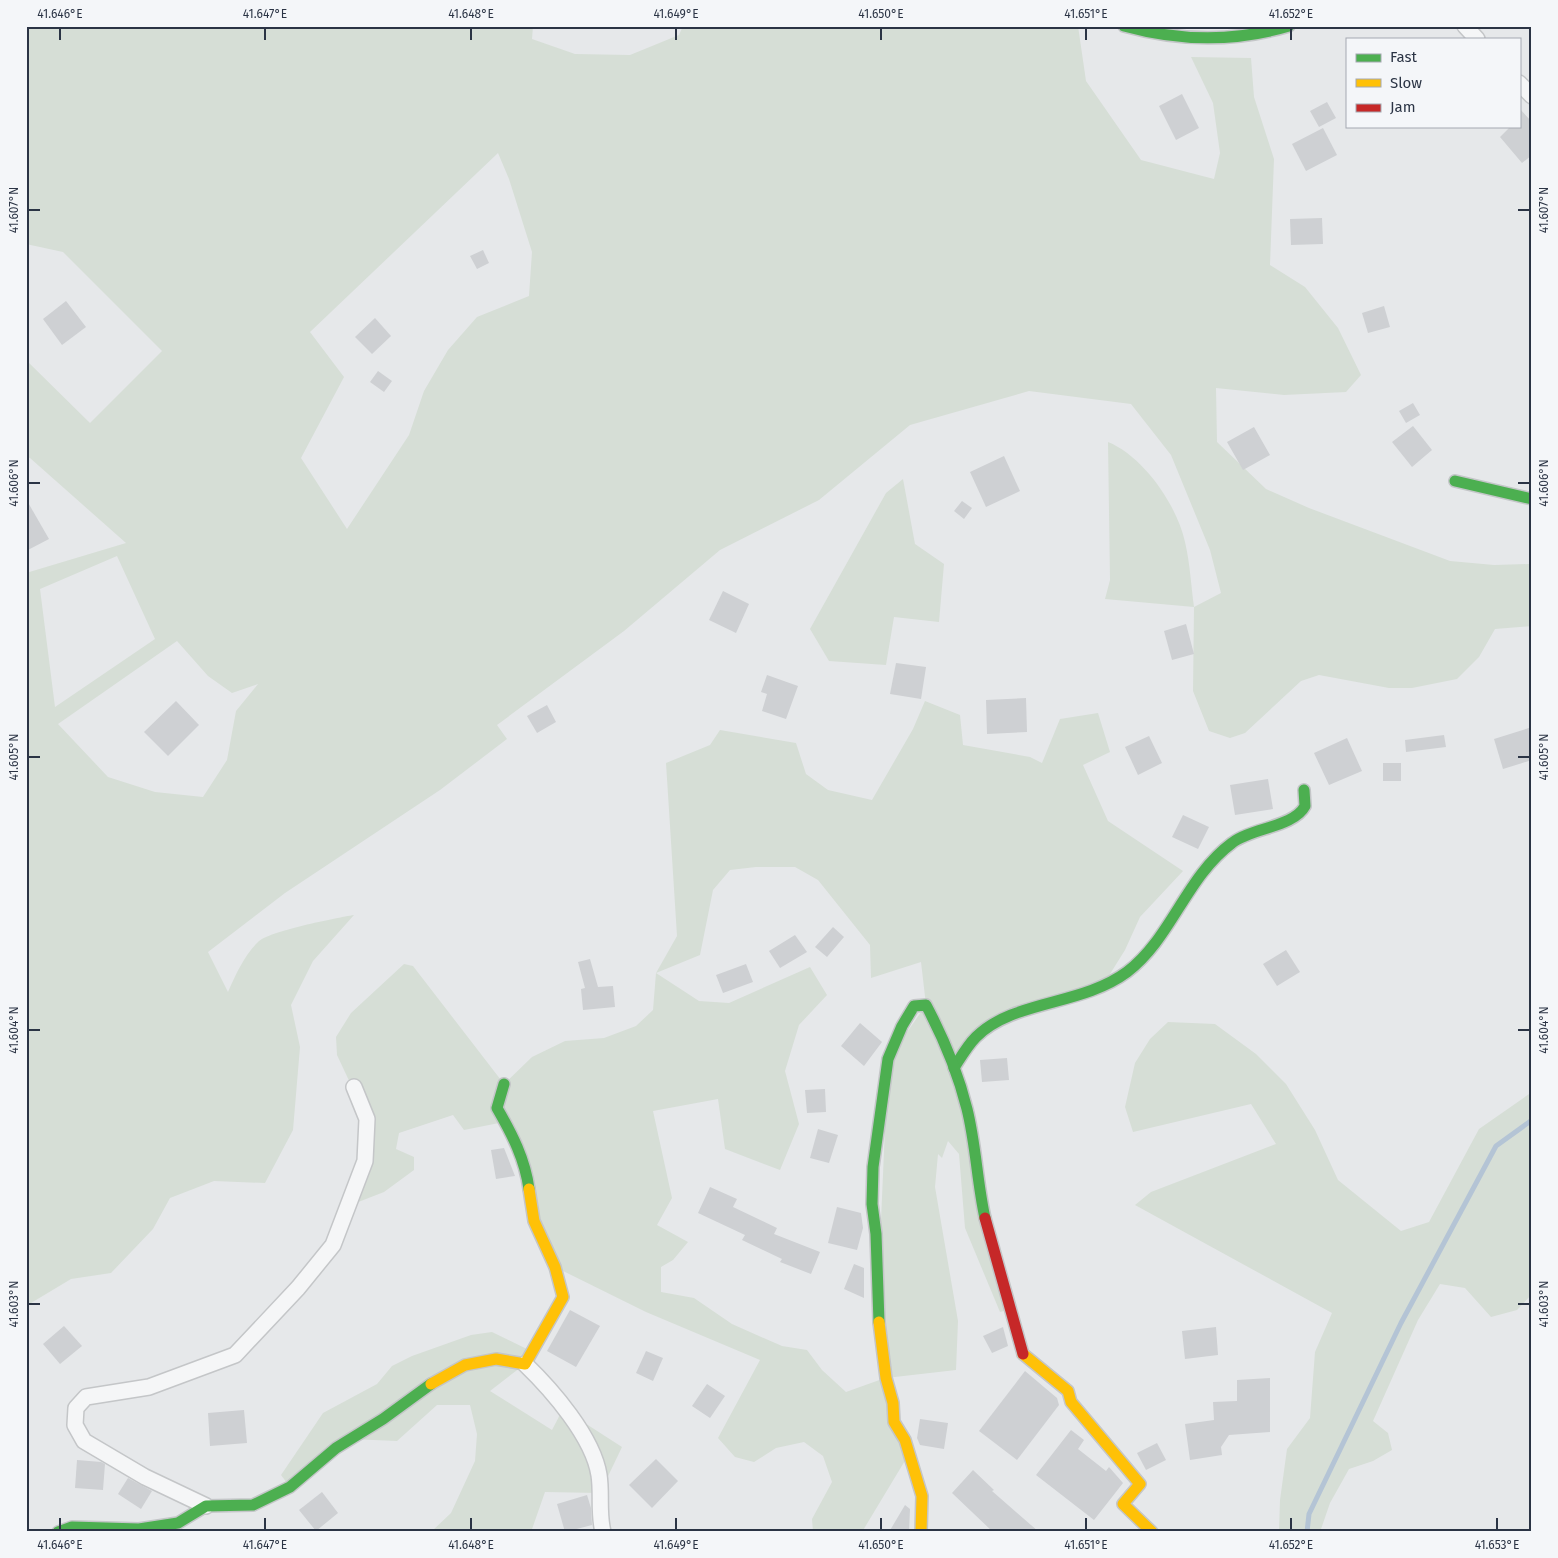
<svg xmlns="http://www.w3.org/2000/svg" width="1558" height="1558" font-family="'Fira Sans',sans-serif">
  <style>
    .green { fill: #d6ded6; fill-rule: evenodd }
    .lines { fill: none; stroke-linecap: round; stroke-linejoin: round }
    .stream { stroke: #b4c4d5; stroke-width: 5 }
    .building { fill: #ced0d3 }
    .street-casing { stroke: #c4c6c8; stroke-width: 18 }
    .fast-casing { stroke: #c4c6c8; stroke-width: 14 }
    .slow-casing { stroke: #c4c6c8; stroke-width: 14 }
    .jam-casing { stroke: #c4c6c8; stroke-width: 14 }
    .street { stroke: #f5f6f7; stroke-width: 15 }
    .fast { stroke: #4caf50; stroke-width: 11 }
    .slow { stroke: #ffc107; stroke-width: 11 }
    .jam { stroke: #c62828; stroke-width: 11 }
    .ticks { fill: none; stroke: #2b3445; stroke-width: 2 }
    .neatline { fill: none; stroke: #2b3445; stroke-width: 2 }
    .ticks-label { font-size: 12px; text-anchor: middle; fill: #2b3445 }
  </style>
  <rect width="100%" height="100%" fill="#e6e8ea"/>
  <g class="green">
    <path d="M26,26H533L532,39L575,54L630,55L679,35L683,26H1078L1086,81L1141,160L1214,179L1220,153L1213,103L1191,57L1251,58L1254,97L1274,159L1270,265L1305,287L1338,328L1361,375L1346,392L1284,395L1216,388L1217,442L1266,489L1309,508L1450,561L1494,565L1529,564L1532,562V626L1495,629L1479,657L1457,679L1412,688H1389L1319,675L1301,681L1245,733L1230,738L1209,731L1193,691L1194,607L1105,599L1110,580L1108,442C1143,456 1177,505 1185,542C1190,563 1191,585 1194,607L1221,593L1210,550L1171,455L1131,404L1029,391L910,425L819,500L720,550L624,631L497,725L507,739L440,790L285,893L208,952L228,992C236,974 244,956 258,942C269,931 336,918 354,915L313,961L291,1005L300,1047L293,1130L265,1183L214,1181L170,1198L153,1229L111,1273L71,1279L26,1306V573L126,543L30,458L26,457V360L90,423L162,351L63,252L26,244ZM498,153L509,179L532,252L529,296L477,317L448,350L424,391L409,435L347,529L301,458L344,377L310,332ZM117,556L155,639L55,707L40,589ZM177,641L208,676L232,693L258,684L236,711L227,760L203,797L155,792L108,777L58,724Z"/>
    <path d="M903,479L915,544L944,564L939,622L894,617L886,665L829,661L810,629L886,493Z"/>
    <path d="M925,701L960,715L963,745L1030,757L1042,763L1060,719L1098,713L1110,752L1083,765L1108,821L1183,871L1140,917L1125,950L1105,982L1006,1014L954,1068L1012,1309L1000,1312L965,1228L959,1154L948,1141L942,1158L938,1154L935,1187L958,1321L956,1370L886,1378L909,1454L862,1532H813L812,1519L832,1482L823,1456L804,1442L776,1448L754,1462L735,1457L718,1438L760,1360L646,1312L555,1267L504,1122L464,1130L453,1115L399,1133L396,1149L414,1157V1170L384,1192L348,1206L367,1119L337,1055L336,1037L351,1013L404,964L413,966L504,1084L532,1057L565,1041L604,1038L636,1026L653,1010L656,973L677,936L666,763L710,745L720,730L796,743L806,774L828,790L872,800L913,729ZM756,867H795L818,880L870,945L871,978L921,962L926,1005L888,1059L877,1313L885,1378L846,1392L822,1370L807,1350L782,1346L759,1336L732,1324L694,1298L661,1292V1267L673,1260L688,1242L657,1225L672,1198L653,1111L718,1099L725,1149L780,1170L799,1124L785,1071L799,1025L827,995L810,967L729,1003L699,1001L656,973L700,955L713,890L730,870Z"/>
    <path d="M1168,1022L1215,1024L1256,1054L1286,1084L1315,1130L1338,1180L1401,1231L1429,1222L1479,1129L1532,1092V1294L1517,1310L1491,1317L1465,1288L1440,1284L1418,1320L1373,1421L1388,1433L1392,1450L1373,1461L1349,1469L1330,1503L1320,1532H1279L1280,1500L1287,1449L1310,1418L1315,1352L1332,1313L1135,1205L1151,1192L1276,1144L1251,1104L1133,1132L1125,1107L1135,1063L1150,1039Z"/>
    <path d="M492,1332L533,1352L525,1364L490,1391L552,1430L563,1409L622,1447L600,1493L545,1492L531,1532H431L451,1513L475,1461L477,1434L470,1405H437L397,1441L350,1439L290,1487L281,1475L323,1413L377,1384L392,1366L412,1356L471,1335Z"/>
  </g>
  <g class="lines">
    <path class="stream" d="M1307,1532L1309,1514L1401,1323L1496,1146L1532,1120"/>
  </g>
  <g class="building">
    <path d="M1182,94L1199,128L1176,140L1159,106Z"/>
    <path d="M1327,102L1336,118L1319,127L1310,111Z"/>
    <path d="M1519,108L1532,122V155L1522,163L1500,137L1511,126H1519Z"/>
    <path d="M1323,128L1337,155L1306,171L1292,144Z"/>
    <path d="M1322,218L1323,244L1291,245L1290,219Z"/>
    <path d="M483,250L489,263L477,269L470,256Z"/>
    <path d="M66,301L86,327L62,345L43,319Z"/>
    <path d="M1384,306L1390,327L1368,333L1362,313Z"/>
    <path d="M375,318L391,336L372,354L355,337Z"/>
    <path d="M378,371L392,381L384,392L370,382Z"/>
    <path d="M1413,403L1420,415L1406,423L1399,411Z"/>
    <path d="M1413,426L1432,450L1412,467L1392,442Z"/>
    <path d="M1254,427L1270,455L1243,470L1227,442Z"/>
    <path d="M1004,456L1020,491L986,507L970,472Z"/>
    <path d="M26,499L49,539L26,551Z"/>
    <path d="M962,501L972,508L964,519L954,511Z"/>
    <path d="M723,591L749,604L736,633L709,620Z"/>
    <path d="M1186,624L1194,654L1172,660L1164,631Z"/>
    <path d="M896,663L926,667L921,699L890,694Z"/>
    <path d="M767,675L798,686L786,719L762,711L767,694L761,692Z"/>
    <path d="M1026,698L1027,732L987,734L986,700Z"/>
    <path d="M176,701L199,725L168,756L144,732Z"/>
    <path d="M547,705L556,722L537,733L527,716Z"/>
    <path d="M1532,727V760L1503,769L1494,739Z"/>
    <path d="M1444,735L1446,747L1406,752L1405,740Z"/>
    <path d="M1149,736L1162,763L1138,775L1125,747Z"/>
    <path d="M1347,738L1362,771L1329,785L1314,753Z"/>
    <rect x="1383" y="763" width="18" height="18"/>
    <path d="M1268,779L1273,809L1235,815L1230,785Z"/>
    <path d="M1183,815L1209,827L1198,849L1172,837Z"/>
    <path d="M833,927L844,937L827,957L815,947Z"/>
    <path d="M795,935L807,952L780,968L769,951Z"/>
    <path d="M1286,950L1300,972L1277,986L1263,964Z"/>
    <path d="M590,959L598,987L613,986L615,1007L583,1010L581,989L585,988L578,962Z"/>
    <path d="M746,964L753,982L723,993L716,975Z"/>
    <path d="M860,1023L882,1042L864,1066L841,1046Z"/>
    <path d="M1007,1058L1009,1080L982,1082L980,1060Z"/>
    <path d="M825,1089L826,1112L807,1113L805,1090Z"/>
    <path d="M818,1129L838,1135L829,1163L810,1158Z"/>
    <path d="M504,1148L515,1176L496,1179L491,1150Z"/>
    <path d="M710,1187L737,1199L733,1207L777,1228L774,1234L820,1252L811,1274L780,1262L782,1259L742,1240L745,1235L698,1213Z"/>
    <path d="M837,1207L861,1213L863,1228L857,1250L828,1243Z"/>
    <path d="M854,1264L864,1268V1298L844,1289Z"/>
    <path d="M570,1310L600,1326L576,1367L547,1351Z"/>
    <path d="M64,1326L82,1346L60,1364L43,1344Z"/>
    <path d="M1003,1327L1008,1346L992,1353L983,1336Z"/>
    <path d="M1216,1327L1218,1355L1185,1359L1182,1331Z"/>
    <path d="M646,1351L663,1358L653,1381L636,1373Z"/>
    <path d="M1025,1371L1057,1398L1059,1405L1017,1460L979,1431Z"/>
    <path d="M1270,1378V1432L1229,1435L1221,1447L1222,1455L1190,1460L1185,1424L1214,1420L1213,1402L1237,1401V1380Z"/>
    <path d="M707,1384L725,1396L710,1418L692,1406Z"/>
    <path d="M244,1410L247,1443L210,1446L208,1413Z"/>
    <path d="M920,1419L948,1423L944,1449L920,1445L917,1438Z"/>
    <path d="M1071,1430L1084,1440L1078,1449L1106,1471L1109,1467L1123,1483L1094,1520L1036,1475Z"/>
    <path d="M1157,1443L1166,1460L1146,1470L1137,1453Z"/>
    <path d="M656,1459L678,1481L652,1508L629,1485Z"/>
    <path d="M77,1460L101,1462L105,1464L103,1490L75,1488Z"/>
    <path d="M973,1470L994,1490L992,1491L1039,1532H993L952,1493Z"/>
    <path d="M128,1478L152,1491L141,1509L118,1494Z"/>
    <path d="M322,1492L338,1513L316,1531L299,1510Z"/>
    <path d="M587,1495L591,1508L592,1525L565,1532L557,1504Z"/>
    <path d="M905,1505L910,1509L909,1532H889Z"/>
  </g>
  <g class="lines">
    <defs>
      <g id="street">
        <path d="M1465,26L1477,39"/>
        <path d="M1519,83L1532,96"/>
        <path d="M525,1364C552,1390 593,1437 599,1475C602,1494 598,1512 603,1532"/>
        <path d="M206,1506L145,1477L84,1441L75,1425L76,1408L86,1397L149,1387L235,1355L298,1288L333,1245L365,1161L367,1119L354,1087"/>
      </g>
      <g id="fast">
        <path d="M1124,26C1178,41 1235,42 1289,26"/>
        <path d="M1455,481L1532,499"/>
        <path d="M954,1068C961,1057 967,1046 976,1037C1013,1000 1081,1006 1127,972C1171,939 1186,877 1232,843C1251,828 1294,827 1305,806L1304,790"/>
        <path d="M504,1084L497,1108C512,1134 525,1159 529,1189"/>
        <path d="M879,1322L876,1234L872,1204L873,1167L888,1059L902,1026L914,1006L926,1005C943,1037 958,1073 967,1109C976,1145 977,1182 985,1218"/>
        <path d="M58,1532L72,1527L139,1529L178,1523L206,1506L253,1505L290,1487L336,1448L383,1419L431,1384"/>
      </g>
      <g id="slow">
        <path d="M879,1322L886,1378L893,1403L894,1422L905,1440L922,1496L921,1532"/>
        <path d="M1023,1354L1068,1391L1071,1402L1140,1484L1123,1504L1152,1532"/>
        <path d="M431,1384L465,1365L496,1359L525,1364L563,1297L555,1267L534,1221L529,1189"/>
      </g>
      <path id="jam" d="M985,1218L1023,1354"/>
    </defs>
    <use href="#street" class="street-casing"/>
    <use href="#fast" class="fast-casing"/>
    <use href="#slow" class="slow-casing"/>
    <use href="#jam" class="jam-casing"/>
    <use href="#street" class="street"/>
    <use href="#fast" class="fast"/>
    <use href="#slow" class="slow"/>
    <use href="#jam" class="jam"/>
  </g>
  <path class="ticks" d="M60,28V40M265,28V40M471,28V40M676,28V40M881,28V40M1086,28V40M1291,28V40M28,210H40M1518,210H1530M28,483H40M1518,483H1530M28,757H40M1518,757H1530M28,1030H40M1518,1030H1530M28,1304H40M1518,1304H1530M60,1518V1530M265,1518V1530M471,1518V1530M676,1518V1530M881,1518V1530M1086,1518V1530M1291,1518V1530M1497,1518V1530"/>
  <rect width="1558" height="1558" fill="none" stroke="#f4f6f9" stroke-width="55"/>
  <rect x="1346" y="38" width="175" height="90" fill="#f4f6f9" stroke="#a4a8b1"/>
  <rect x="1356" y="54" width="25" height="8" fill="#4caf50" stroke="#a4a8b1"/>
  <text x="1390" y="62" font-size="15" fill="#2b3445">Fast</text>
  <rect x="1356" y="79" width="25" height="8" fill="#ffc107" stroke="#a4a8b1"/>
  <text x="1390" y="88" font-size="15" fill="#2b3445">Slow</text>
  <rect x="1356" y="104" width="25" height="8" fill="#c62828" stroke="#a4a8b1"/>
  <text x="1390" y="112" font-size="15" fill="#2b3445">Jam</text>
  <rect x="28" y="28" width="1502" height="1502" class="neatline"/>
  <g class="ticks-label">
    <text x="60" y="18">41.646°E</text>
    <text x="265" y="18">41.647°E</text>
    <text x="471" y="18">41.648°E</text>
    <text x="676" y="18">41.649°E</text>
    <text x="881" y="18">41.650°E</text>
    <text x="1086" y="18">41.651°E</text>
    <text x="1291" y="18">41.652°E</text>
    <text transform="translate(14 210) rotate(-90)" y="4">41.607°N</text>
    <text transform="translate(1544 210) rotate(-90)" y="4">41.607°N</text>
    <text transform="translate(14 483) rotate(-90)" y="4">41.606°N</text>
    <text transform="translate(1544 483) rotate(-90)" y="4">41.606°N</text>
    <text transform="translate(14 757) rotate(-90)" y="4">41.605°N</text>
    <text transform="translate(1544 757) rotate(-90)" y="4">41.605°N</text>
    <text transform="translate(14 1030) rotate(-90)" y="4">41.604°N</text>
    <text transform="translate(1544 1030) rotate(-90)" y="4">41.604°N</text>
    <text transform="translate(14 1304) rotate(-90)" y="4">41.603°N</text>
    <text transform="translate(1544 1304) rotate(-90)" y="4">41.603°N</text>
    <text x="60" y="1549">41.646°E</text>
    <text x="265" y="1549">41.647°E</text>
    <text x="471" y="1549">41.648°E</text>
    <text x="676" y="1549">41.649°E</text>
    <text x="881" y="1549">41.650°E</text>
    <text x="1086" y="1549">41.651°E</text>
    <text x="1291" y="1549">41.652°E</text>
    <text x="1497" y="1549">41.653°E</text>
  </g>
</svg>
